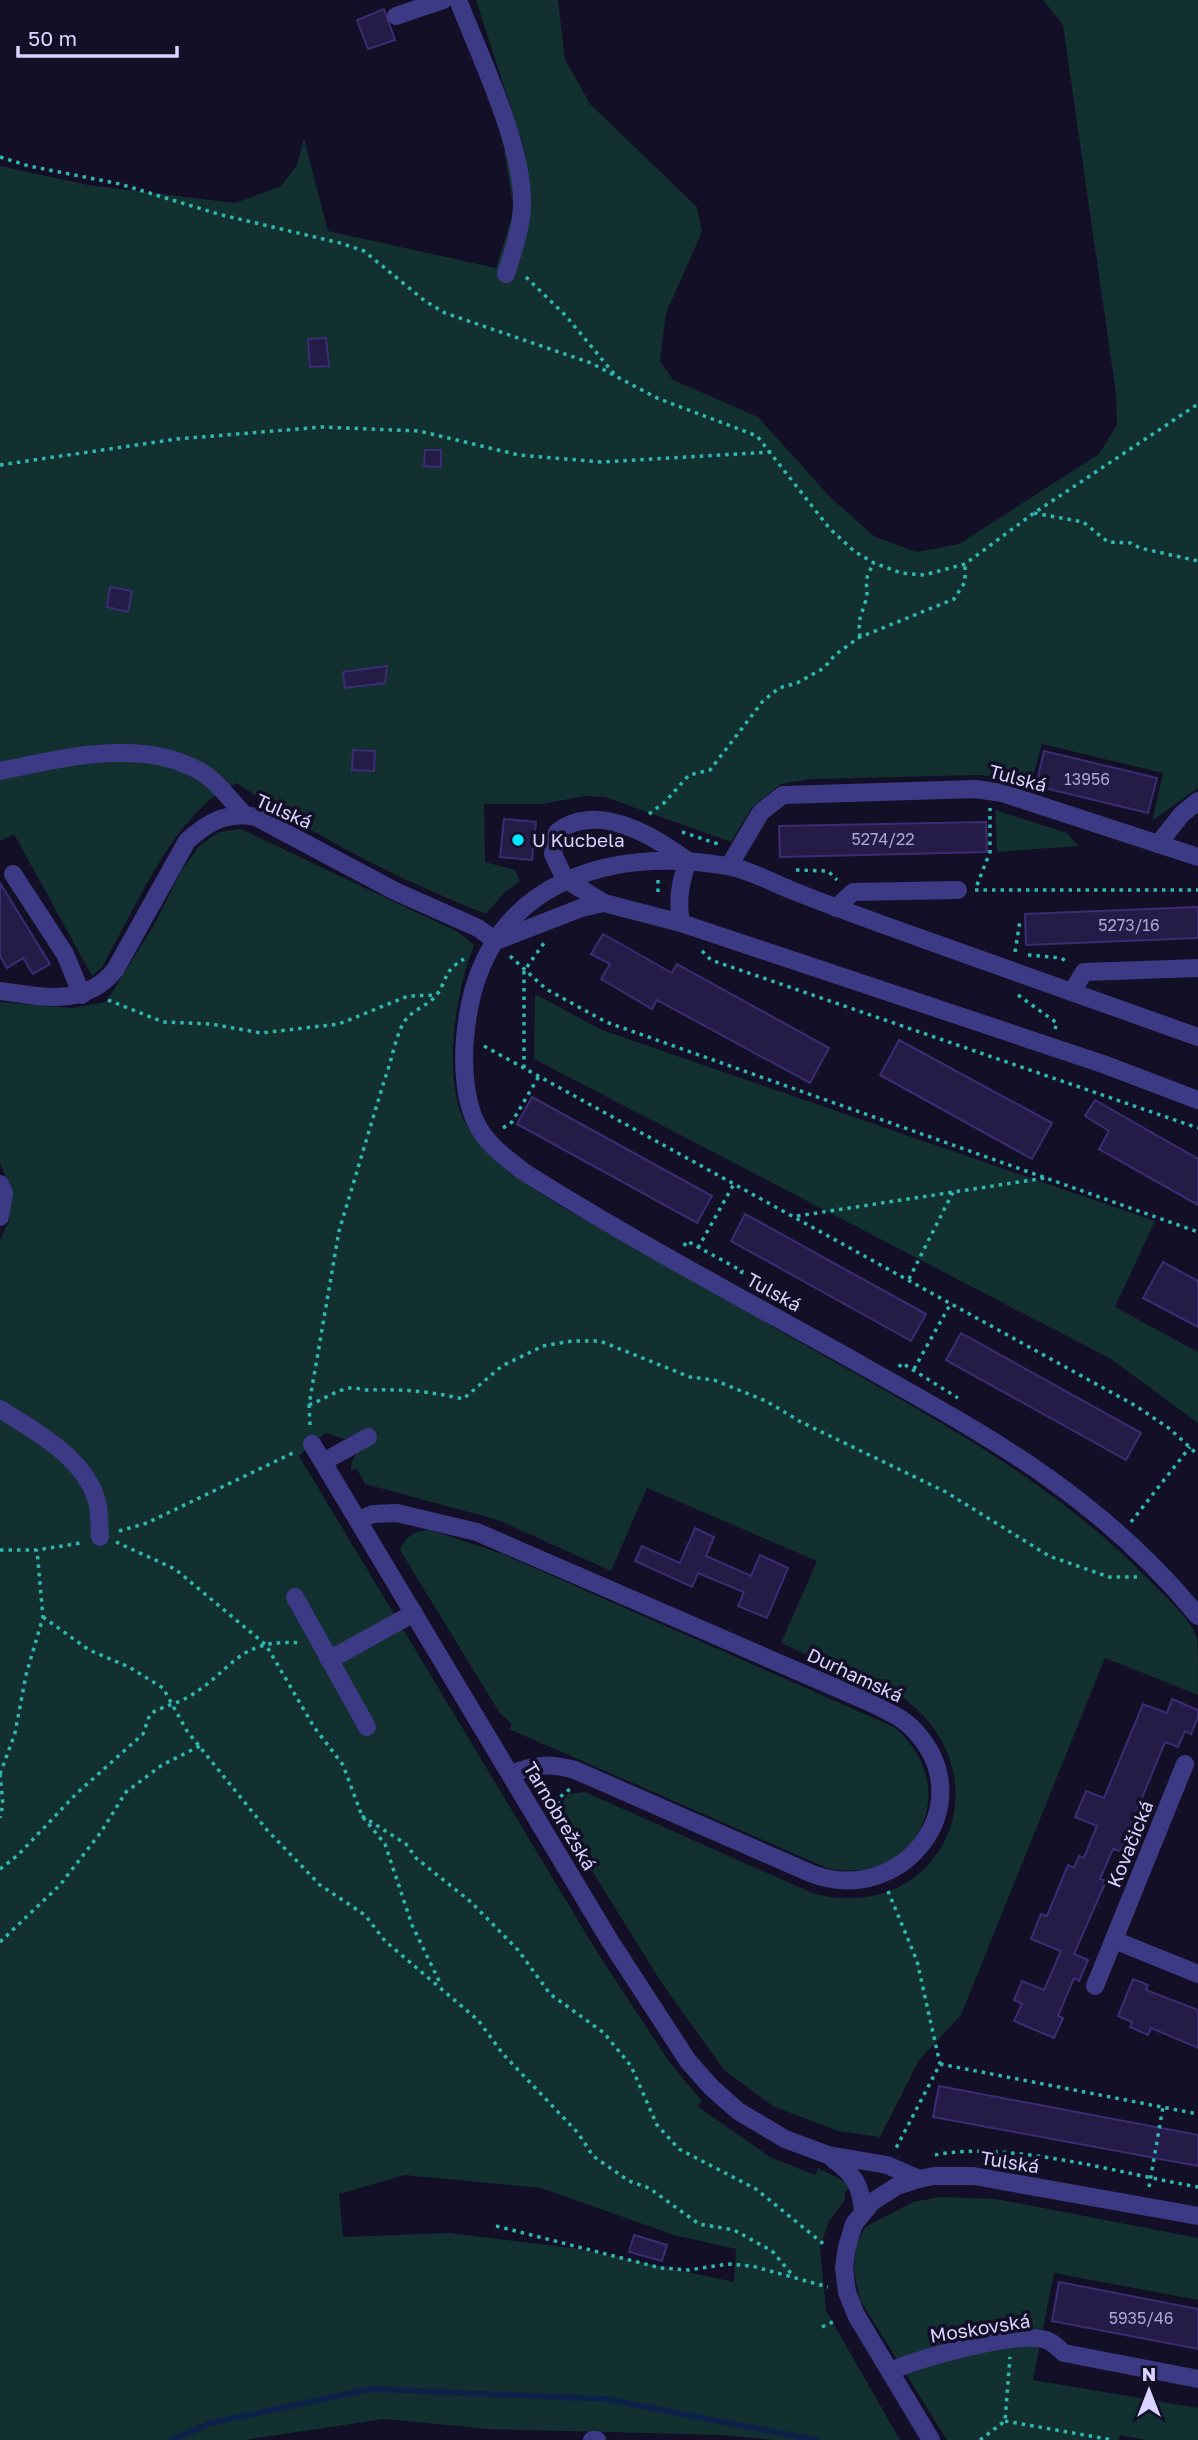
<svg xmlns="http://www.w3.org/2000/svg" width="1198" height="2440" font-family="'Golos Text',sans-serif">
  <style>
    .green { fill: #12302f; fill-rule: evenodd }
    .lines { fill: none; stroke-linecap: round; stroke-linejoin: round }
    .stream { stroke: #0c2248; stroke-width: 6 }
    .building { fill: #241b47; stroke: #3b2d73; stroke-width: 2 }
    .path { stroke: #2fb8b0; stroke-width: 3.5; stroke-dasharray: 3.5 5; stroke-linecap: butt }
    .minor { stroke: #3d3a85; stroke-width: 18 }
    .poi-dot { fill: #00e5ff; stroke: #130f26; stroke-width: 2.5 }
    .labels { text-anchor: middle; stroke-width: 7; stroke-linejoin: round; paint-order: stroke }
    .number-label { font-size: 16px; fill: #aca6d1 }
    .street-label { font-size: 19px; fill: #d9d4ff; stroke: #130f26 }
    .poi-label { font-size: 19px; fill: #d9d4ff; stroke: #130f26; text-anchor: start }
  </style>
  <rect width="100%" height="100%" fill="#130f26"/>
  <g class="green">
    <path d="M476,0H558L565,59L590,104L697,207L702,232L666,313L660,361L673,380L758,417L829,496L875,537L917,552L959,544L1099,454L1117,425L1116,394L1063,25L1043,0H1198V788L1152,821L1163,773L1042,744L1031,784L981,775L812,779L781,784L753,806L731,842L605,797L586,796L542,804H484L485,862L515,870L520,881L504,893L486,914C399,880 314,836 237,783C174,810 135,911 102,967L92,976L14,834L0,841V166L88,185L235,203L281,186L297,165L304,138L328,231L496,268L514,210L504,151L523,145Z"/>
    <path d="M995,810L1067,833L1078,846L997,852Z"/>
    <path d="M241,829L458,932L474,945C456,990 441,1079 466,1124C494,1176 585,1219 636,1248C712,1292 789,1336 865,1379C967,1437 1067,1495 1150,1581C1166,1598 1188,1615 1197,1638C1198,1653 1198,1679 1198,1695L1105,1658L961,2015L919,2060L880,2137L838,2131L773,2106L724,2070L661,1982L562,1822L559,1809L568,1794L585,1792L812,1893C940,1928 1009,1779 905,1699L781,1643L817,1561L647,1488L611,1571L498,1520L365,1484L357,1469L351,1470C351,1454 362,1449 374,1442L366,1429L345,1439L325,1433L299,1456L597,1952L670,2063L702,2101L697,2106L770,2157L815,2175L818,2168L847,2183L849,2189L845,2191V2200L829,2221L820,2247L826,2311L900,2440H776L723,2435L489,2429L384,2419L244,2440H0V1240L9,1221L11,1190L0,1163V1002L71,1008L106,1002L154,925L181,871L200,845L219,832ZM404,2175L541,2188L674,2235L736,2249L734,2282L580,2249L449,2233L343,2237L339,2194Z"/>
    <path d="M535,994L602,1030L1155,1221L1115,1307L1198,1352V1423L1111,1359L534,1059Z"/>
    <path d="M430,1530L503,1554L894,1727C965,1786 918,1888 827,1868L509,1729L512,1724L499,1712L400,1550C406,1536 414,1531 430,1530Z"/>
    <path d="M940,2197L996,2199L1198,2238V2300L1054,2273L1033,2380L1198,2408V2440H1146L1120,2435L1118,2440H947L860,2300L854,2271L856,2247L865,2227L913,2202Z"/>
  </g>
  <g class="lines">
    <path class="stream" d="M172,2440L211,2423L371,2389L605,2399L816,2440"/>
  </g>
  <g class="building">
    <path d="M384,9L395,40L368,49L357,20Z"/>
    <path d="M326,338L329,366L310,367L308,339Z"/>
    <path d="M425,450H441V467L424,466Z"/>
    <path d="M110,587L132,591L128,612L107,607Z"/>
    <path d="M387,666L385,683L345,688L343,672Z"/>
    <path d="M353,750L375,751L374,771L352,770Z"/>
    <path d="M1044,751L1157,778L1148,813L1036,786Z"/>
    <path d="M504,819L536,822L532,860L500,857Z"/>
    <path d="M986,822L987,852L780,857L779,826Z"/>
    <path d="M0,883L50,964L33,974L23,958L7,968L0,956Z"/>
    <path d="M1198,907V938L1026,945L1025,914Z"/>
    <path d="M603,934L672,973L677,964L829,1048L810,1083L657,1000L652,1009L601,979L610,964L591,954Z"/>
    <path d="M899,1040L1052,1123L1032,1159L880,1075Z"/>
    <path d="M532,1097L712,1196L697,1223L517,1124Z"/>
    <path d="M1095,1100L1198,1159V1205L1099,1149L1109,1131L1085,1116Z"/>
    <path d="M745,1214L926,1314L911,1341L731,1241Z"/>
    <path d="M1163,1262L1198,1281V1327L1143,1298Z"/>
    <path d="M961,1333L1141,1433L1126,1460L946,1360Z"/>
    <path d="M695,1528L714,1537L706,1556L751,1576L760,1555L788,1568L767,1618L738,1606L744,1592L698,1573L692,1587L635,1561L642,1546L680,1563Z"/>
    <path d="M1172,1699L1198,1710V1717L1191,1734L1185,1731L1178,1747L1165,1742L1120,1851L1113,1849L1100,1879L1106,1881L1074,1954L1088,1960L1079,1981L1074,1978L1058,2016L1063,2018L1054,2038L1014,2021L1022,2004L1014,2000L1022,1981L1044,1990L1061,1951L1031,1939L1041,1914L1047,1916L1068,1865L1074,1868L1079,1856L1084,1858L1097,1826L1075,1817L1086,1791L1104,1798L1143,1704L1167,1713Z"/>
    <path d="M1133,1979L1148,1985L1146,1990L1198,2010V2048L1151,2028L1148,2035L1130,2027L1132,2022L1118,2016Z"/>
    <path d="M939,2086L1198,2135V2166L933,2117Z"/>
    <path d="M634,2235L667,2245L662,2261L629,2252Z"/>
    <path d="M1059,2282L1198,2309V2349L1052,2321Z"/>
  </g>
  <g class="lines">
    <g class="path">
      <path d="M0,157L29,166L120,184L218,214L340,243L364,251L425,301L445,313L591,363L657,398L757,436L830,529L854,551L874,563L901,573L924,575L965,564L1034,513L1198,404"/>
      <path d="M526,277L566,316L615,375"/>
      <path d="M0,465L177,439L322,427L419,431L519,455L601,462L772,452"/>
      <path d="M1034,513L1083,522L1108,542L1131,543L1140,548L1198,561"/>
      <path d="M860,637C858,619 860,619 865,603C871,586 860,585 874,563"/>
      <path d="M649,814L665,802L689,775L710,770L763,701L779,688L797,683L824,668L835,655L858,638L954,599L965,582V564"/>
      <path d="M682,832L718,844"/>
      <path d="M796,870L828,871L837,880"/>
      <path d="M658,880V897"/>
      <path d="M977,885L990,852V808"/>
      <path d="M975,890H1198"/>
      <path d="M702,951L711,960L1198,1128"/>
      <path d="M1015,952L1020,921"/>
      <path d="M1028,955L1061,958L1068,962"/>
      <path d="M510,956L546,989L606,1022L1198,1232"/>
      <path d="M1018,995L1057,1023L1055,1029"/>
      <path d="M108,1000L163,1022L211,1024L261,1033L339,1024L408,996L436,995"/>
      <path d="M484,1046L1136,1406L1170,1429L1198,1455"/>
      <path d="M524,1068V971L544,943"/>
      <path d="M503,1128L512,1122L539,1076"/>
      <path d="M797,1216L1045,1178"/>
      <path d="M684,1246L687,1241L742,1271L740,1276"/>
      <path d="M698,1248L735,1182"/>
      <path d="M909,1279L953,1192"/>
      <path d="M899,1367L902,1363L958,1398"/>
      <path d="M914,1369L951,1303"/>
      <path d="M309,1405C322,1400 337,1390 350,1388C355,1387 361,1390 366,1390C399,1389 430,1391 463,1399L502,1366L543,1346L572,1341H600L690,1377L714,1380L766,1401L801,1422L946,1492L1049,1556L1109,1577H1137"/>
      <path d="M310,1425L309,1405L339,1231L385,1078C392,1061 397,1027 408,1017C417,1008 432,1003 438,993C449,975 444,971 464,959"/>
      <path d="M1131,1522L1190,1447"/>
      <path d="M119,1531L147,1523L297,1451"/>
      <path d="M116,1542L175,1569L266,1645L314,1727L343,1765L362,1816L385,1844L412,1925L441,1985"/>
      <path d="M0,1550H37L81,1543"/>
      <path d="M43,1617L89,1650L129,1667L163,1688L187,1731L267,1830L320,1885L365,1915L385,1941L478,2020L503,2054L578,2133L593,2156L629,2181L649,2188L699,2224L734,2230L772,2251L794,2277"/>
      <path d="M0,1774L15,1733L26,1675L43,1617L37,1550"/>
      <path d="M0,1774L3,1804L0,1818"/>
      <path d="M556,1813L560,1797L570,1789"/>
      <path d="M362,1816L406,1844L416,1858L471,1902L518,1950L550,1994L604,2033L631,2066L657,2125L679,2149L756,2189L826,2246"/>
      <path d="M0,1869L18,1855L77,1793L143,1734L150,1714C163,1706 177,1704 190,1696C233,1670 238,1638 300,1643"/>
      <path d="M888,1891L917,1961L940,2064L895,2150"/>
      <path d="M0,1942L60,1885L101,1832L126,1792L162,1765L200,1746"/>
      <path d="M940,2064L1198,2114"/>
      <path d="M935,2155C1008,2140 1123,2174 1198,2187"/>
      <path d="M1149,2187L1163,2107"/>
      <path d="M496,2226L661,2268L689,2270L728,2264L752,2266L828,2287"/>
      <path d="M822,2327L837,2320"/>
      <path d="M1005,2421L1113,2440"/>
      <path d="M980,2440L1005,2421L1010,2357"/>
    </g>
    <g class="minor">
      <path d="M458,0C480,57 524,146 522,206C521,230 513,251 506,274"/>
      <path d="M396,16L443,0"/>
      <path d="M0,771C63,758 148,736 206,775C220,785 232,802 244,814"/>
      <path d="M1158,844L1182,814L1198,801"/>
      <path d="M729,866L761,812L783,795L976,789L1002,793L1198,857"/>
      <path d="M13,874L65,954L82,995"/>
      <path d="M836,908L853,892L958,890"/>
      <path d="M681,923C677,900 680,883 688,861C653,835 597,801 557,832L553,854L565,879L604,903L681,923L828,972L1103,1064L1198,1100"/>
      <path d="M496,941L581,908L604,903"/>
      <path d="M0,991C42,997 85,1007 115,970L187,841C208,822 227,811 256,817L395,891L478,928L496,941"/>
      <path d="M1072,992L1084,972L1198,968"/>
      <path d="M1198,1037C1105,1004 1012,971 920,938C876,922 833,907 791,890C771,882 748,869 727,866C611,846 493,881 469,1009C462,1046 460,1101 482,1133C493,1149 509,1160 524,1172C635,1242 751,1303 865,1367C995,1440 1101,1498 1198,1616"/>
      <path d="M0,1184L4,1193L0,1217"/>
      <path d="M0,1409C35,1431 82,1456 96,1498C100,1510 99,1525 100,1537"/>
      <path d="M312,1444L610,1941L688,2061L711,2087L738,2111L785,2139L828,2155L887,2165L919,2179"/>
      <path d="M323,1462L368,1437"/>
      <path d="M359,1520L373,1514L397,1513L477,1532L871,1703C887,1711 904,1718 916,1732C983,1806 900,1909 810,1873L575,1770C550,1763 535,1764 511,1774"/>
      <path d="M295,1597L367,1727"/>
      <path d="M329,1660L414,1613"/>
      <path d="M1114,1940L1198,1974"/>
      <path d="M1095,1986L1185,1764"/>
      <path d="M834,2160C855,2175 861,2186 863,2212"/>
      <path d="M890,2371C919,2359 1017,2330 1046,2340C1053,2342 1059,2349 1064,2353L1198,2379"/>
      <path d="M592,2440H597"/>
      <path d="M931,2440L856,2315L847,2292L844,2268L847,2247L854,2224L872,2202L897,2186L919,2179L934,2176H974L1198,2216"/>
    </g>
  </g>
  <circle class="poi-dot" cx="518" cy="840" r="7"/>
  <g class="labels">
    <g class="number-label">
      <text x="1087" y="785">13956</text>
      <text x="883" y="845">5274/22</text>
      <text x="1129" y="931">5273/16</text>
      <text x="1141" y="2324">5935/46</text>
    </g>
    <g class="street-label">
      <text transform="translate(1018 778) rotate(15)" y="7">Tulská</text>
      <text transform="translate(284 811) rotate(24)" y="7">Tulská</text>
      <text transform="translate(774 1292) rotate(29)" y="7">Tulská</text>
      <text transform="translate(855 1675) rotate(25)" y="7">Durhamská</text>
      <text transform="translate(560 1816) rotate(59)" y="7">Tarnobrežská</text>
      <text transform="translate(1130 1844) rotate(-68)" y="7">Kovačická</text>
      <text transform="translate(1010 2162) rotate(9)" y="7">Tulská</text>
      <text transform="translate(980 2328) rotate(-9)" y="7">Moskovská</text>
    </g>
    <g class="poi-label">
      <text x="532" y="847">U Kucbela</text>
    </g>
  </g>
  <g transform="translate(1149 2391)" stroke="#130f26" stroke-width="5" paint-order="stroke">
  <path d="M0-5L12 26L0 18L-12 26Z" fill="#d9d4ff"/>
  <text y="-10" font-size="19" font-weight="bold" text-anchor="middle" fill="#d9d4ff">N</text>
  </g>
  <path d="M18 46v10h159v-10" fill="none" stroke="#d9d4ff" stroke-width="3.5"/>
  <text x="28" y="46" font-size="21" fill="#d9d4ff" stroke="#130f26" stroke-width="5" paint-order="stroke">50 m</text>
</svg>
